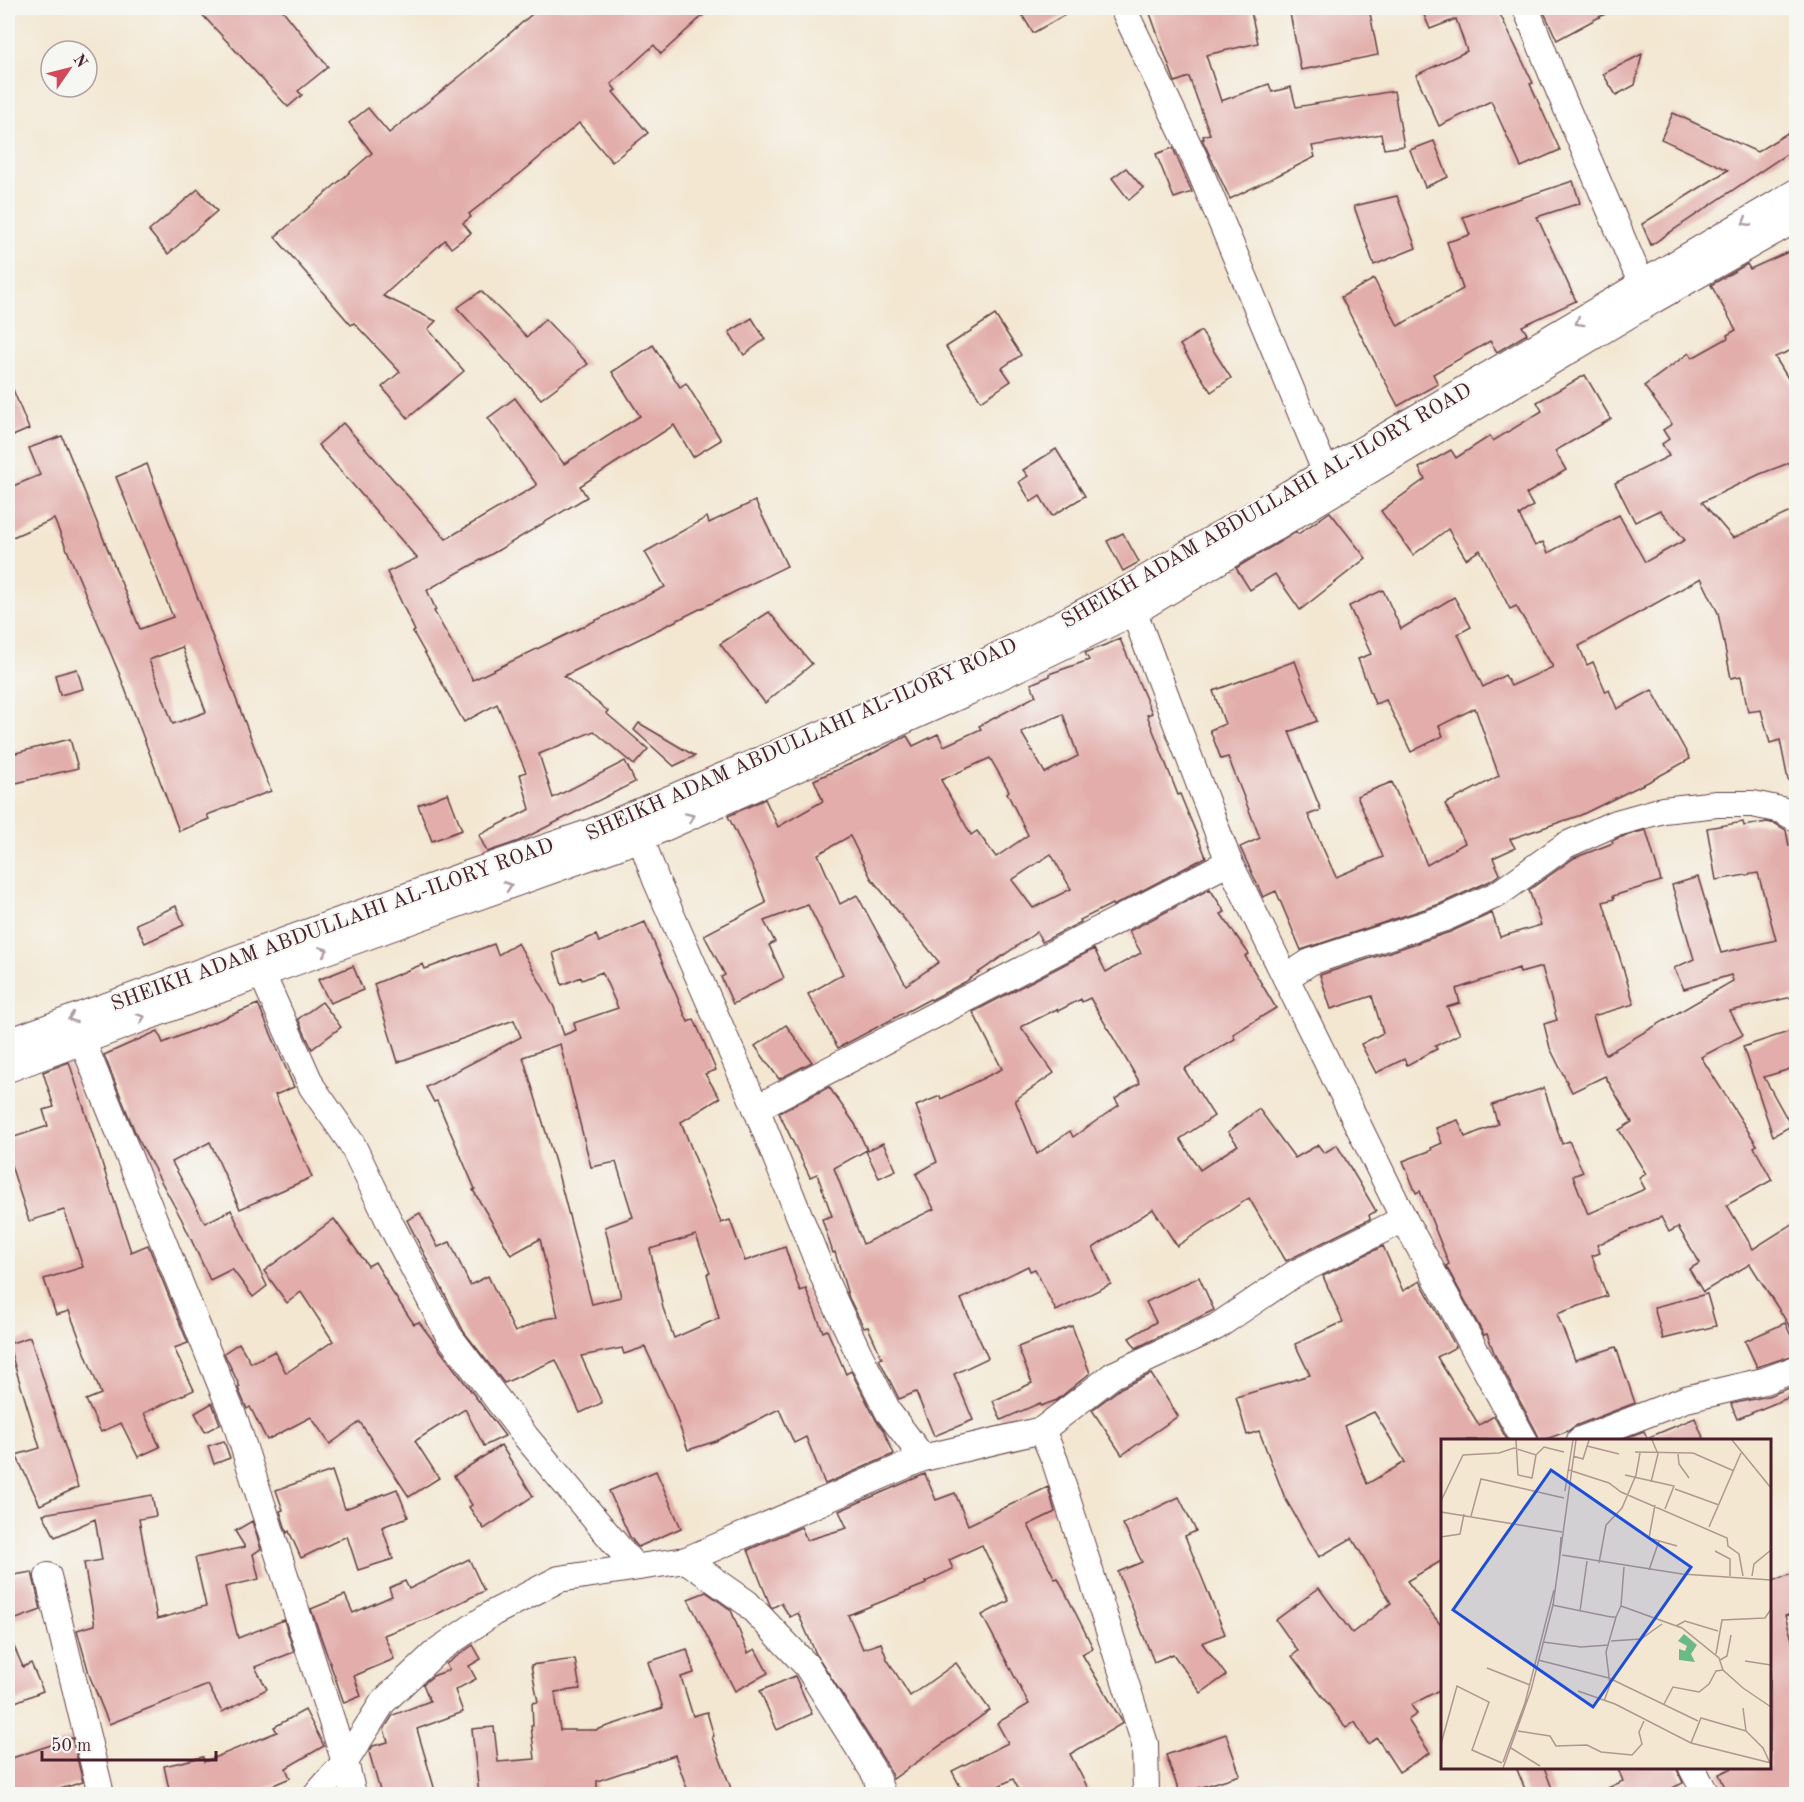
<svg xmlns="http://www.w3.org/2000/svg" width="1804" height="1802" font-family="'Old Standard TT',serif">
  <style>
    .building { fill: #e2adaa; fill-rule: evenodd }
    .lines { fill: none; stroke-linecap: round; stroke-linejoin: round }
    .minor-casing { stroke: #633d44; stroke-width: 28 }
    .minor { stroke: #fff; stroke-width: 26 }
    .oneway { stroke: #ae9aa0 }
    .labels { text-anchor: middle; stroke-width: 4.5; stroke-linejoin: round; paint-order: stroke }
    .street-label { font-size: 21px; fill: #4a1f2b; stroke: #f6f6f2 }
    .inset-road { fill: none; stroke: #af978f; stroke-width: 1.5 }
    .view { fill: #1d4ed8; fill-opacity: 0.15; stroke: #1d4ed8; stroke-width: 3 }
    .inset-edge { fill: none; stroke: #4a1f2b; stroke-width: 3 }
  </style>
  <rect width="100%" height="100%" fill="#f6f6f2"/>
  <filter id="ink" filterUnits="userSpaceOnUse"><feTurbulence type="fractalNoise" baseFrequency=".0167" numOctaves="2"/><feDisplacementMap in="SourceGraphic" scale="12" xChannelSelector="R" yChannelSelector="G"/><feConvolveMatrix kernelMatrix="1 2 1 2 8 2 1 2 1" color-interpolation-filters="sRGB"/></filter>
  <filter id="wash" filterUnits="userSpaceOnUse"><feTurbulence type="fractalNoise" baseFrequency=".008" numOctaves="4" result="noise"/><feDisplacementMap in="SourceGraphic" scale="24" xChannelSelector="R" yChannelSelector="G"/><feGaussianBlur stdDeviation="1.35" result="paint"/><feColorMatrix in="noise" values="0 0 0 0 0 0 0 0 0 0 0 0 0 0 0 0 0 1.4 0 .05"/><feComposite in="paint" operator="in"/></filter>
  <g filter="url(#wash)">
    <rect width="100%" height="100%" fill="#f3e7d2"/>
    <g id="blocks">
      <g class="building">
        <path d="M196,8H281L328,67L298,91L302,95L288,107Z"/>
        <path d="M539,8H711L661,54L654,45L611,84L616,90L613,92L648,133L612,162L579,123L526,169L469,214L471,217L463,223L471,233L451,248L445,240L383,296L436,321L428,329L464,371L408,418L382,387L400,372L354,323L351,325L275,237L372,153L349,123L368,108L389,133L464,73Z"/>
        <path d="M1018,8H1077L1033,33Z"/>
        <path d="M1148,8H1250L1258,43L1206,55L1221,101L1269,84L1272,92L1291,87L1296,107L1394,91L1404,146L1384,149L1381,134L1312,146L1315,157L1230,199L1202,139H1204L1203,136L1210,134L1189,77L1175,82Z"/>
        <path d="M1289,8H1369L1378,55L1301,70Z"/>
        <path d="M1421,8H1497L1533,83L1530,84L1560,150L1521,167L1491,101L1439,126L1416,75L1467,51L1456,19L1430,29Z"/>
        <path d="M1542,8H1616L1557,40Z"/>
        <path d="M1642,54L1635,85L1616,95L1603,74Z"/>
        <path d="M1673,113L1757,152L1797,127V147L1651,245L1642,224L1728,170L1661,139Z"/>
        <path d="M1434,141L1448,177L1425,187L1410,150Z"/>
        <path d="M1173,148L1192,192L1174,198L1156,154Z"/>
        <path d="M1126,168L1143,188L1129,200L1112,178Z"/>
        <path d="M1573,181L1580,203L1537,217L1576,301L1522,326L1527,334L1497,352L1490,341L1433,374L1438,384L1398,406L1341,297L1374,279L1398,326L1463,289L1447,242L1470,235L1463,217Z"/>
        <path d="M198,189L217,211L168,254L149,231Z"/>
        <path d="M1397,196L1416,248L1374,265L1354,206Z"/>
        <path d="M1797,248V348L1775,357L1797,393V460L1760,474L1702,502L1733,538L1797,509V780H1788L1780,740L1770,743L1761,710L1748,712L1741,676L1731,678L1718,613L1701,578L1579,646L1587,665L1593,662L1606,692L1609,690L1617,709L1652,690L1690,759L1652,780L1581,815L1510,839L1515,848L1493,858L1500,874L1490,881L1440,904L1301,950L1276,891L1263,897L1240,847L1260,838L1228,757L1221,759L1210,730L1225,724L1213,691L1295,661L1317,721L1289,732L1321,810L1308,815L1336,877L1383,857L1357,796L1392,782L1427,865L1465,843L1445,804L1499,776L1475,708L1439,726L1443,736L1411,752L1386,700L1375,704L1358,659L1371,654L1349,606L1383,590L1401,629L1454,597L1471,627L1458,634L1483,687L1505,675L1511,686L1553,667L1516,606L1510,609L1480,550L1466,559L1448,529L1413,555L1381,511L1425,479L1419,468L1451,450L1456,458L1490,436L1493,441L1542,411L1537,402L1585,375L1611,419L1555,451L1566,470L1526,494L1533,506L1519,515L1535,546L1543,542L1548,553L1619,515L1645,562L1685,540L1660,510L1635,522L1615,483L1669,456L1662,444L1669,439L1663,430L1672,424L1644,386L1689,353L1692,358L1728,338L1727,335L1736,330L1711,285L1747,264L1750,269Z"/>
        <path d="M481,291L527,337L545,319L588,364L541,399L457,308Z"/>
        <path d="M995,315L1021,355L1002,368L1011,381L981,401L946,347Z"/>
        <path d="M752,318L765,339L744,355L729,332Z"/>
        <path d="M1201,331L1231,378L1211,392L1180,345Z"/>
        <path d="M653,345L680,387L686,383L721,440L693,457L674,425L580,486L587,497L497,551L427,590L436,610L434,611L473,680L665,587L645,552L707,517L709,523L755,501L787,566L564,676L608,711L606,713L648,749L634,765L594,731L539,754L553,798L625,761L635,782L519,841L487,852L479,835L530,809L520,774L526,772L497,704L464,722L413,632L415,631L387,572L417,558L318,445L343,423L446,539L537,485L488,418L515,398L564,464L640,416L612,372Z"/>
        <path d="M8,377L29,429L8,438Z"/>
        <path d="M62,436L140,629L173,617L116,477L147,464L271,791L207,815L209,819L179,831L119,673L54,519L8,539V488L40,475L29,448ZM182,647L206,712L173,724L149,660Z"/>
        <path d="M1056,449L1085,496L1052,516L1040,496L1031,502L1019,482L1028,476L1023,470Z"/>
        <path d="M1330,512L1366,558L1300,610L1275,574L1250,590L1236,568L1296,532L1298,534Z"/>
        <path d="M1123,533L1139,562L1123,571L1107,541Z"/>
        <path d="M769,612L812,664L765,703L720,644Z"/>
        <path d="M1120,639L1152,713L1147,715L1178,795L1180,794L1206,857L1113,906L1112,904L1080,920L1081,922L1042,942L1037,932L965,982L931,1000L930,999L838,1048L808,994L843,974L808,905L764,921L775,942L769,945L784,978L733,1004L721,977L725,975L704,935L766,903L755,875L756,874L728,816L765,799L778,827L823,801L814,780L864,758L907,736L913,746L938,734L944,746L981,729L979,726L1036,696L1031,684L1050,676L1049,674L1089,660L1085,653ZM1063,714L1078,756L1045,773L1021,732ZM990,758L1009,791L1007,793L1028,835L996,857L977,831L971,835L941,780ZM850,836L871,878L939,962L906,985L857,895L840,904L818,854ZM1051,854L1071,889L1033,908L1012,880Z"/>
        <path d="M77,669L83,689L60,695L55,675Z"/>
        <path d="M639,723L695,756L674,766L634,730Z"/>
        <path d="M70,739L78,768L8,785V755Z"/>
        <path d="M448,793L462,830L432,841L418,805Z"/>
        <path d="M1743,822L1744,826L1767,822L1776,824L1786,830L1789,846L1797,844V996L1730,1011L1743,1035L1701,1057L1757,1145L1754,1147L1772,1180L1727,1205L1753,1249L1797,1221V1338L1750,1264L1703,1292L1689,1269L1700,1263L1678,1227L1669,1232L1661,1217L1597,1245L1600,1253L1592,1256L1607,1296L1557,1314L1575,1360L1616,1347L1635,1403L1575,1426L1568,1431L1544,1440H1539L1537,1433L1495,1355L1487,1334L1484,1335L1446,1266L1449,1264L1420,1191L1416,1193L1403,1161L1432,1150L1431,1148L1442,1143L1436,1128L1458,1120L1465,1137L1498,1124L1492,1105L1544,1088L1562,1144L1569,1141L1583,1172L1573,1176L1588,1214L1645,1189L1639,1178L1646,1174L1619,1130L1632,1122L1605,1076L1572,1092L1550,1048L1544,1024L1557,1020L1542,967L1520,973L1519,968L1456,989L1460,1003L1447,1007L1460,1034L1435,1046L1437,1049L1407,1065L1404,1059L1376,1073L1361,1044L1383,1033L1372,996L1331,1009L1320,975L1450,932L1492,913L1500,937L1541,925L1529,890L1574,858L1613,843L1612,841L1618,838L1646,830L1661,881L1613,896L1614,899L1603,902L1634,1004L1593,1016L1605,1055L1733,981L1731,975L1684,989L1674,968L1694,959L1672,885L1698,877L1721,953L1776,940L1758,873L1716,880L1707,828Z"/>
        <path d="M1210,889L1225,912L1221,914L1249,954L1245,956L1276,1008L1233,1034L1235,1039L1184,1069L1214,1116L1180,1139L1200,1170L1238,1145L1228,1132L1259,1109L1295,1158L1318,1145L1324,1153L1337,1145L1376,1211L1369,1215L1370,1219L1286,1261L1249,1198L1177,1246L1153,1209L1093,1248L1111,1284L1056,1311L1035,1269L1030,1271L1028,1266L961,1299L988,1358L954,1374L973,1420L934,1436L916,1392L899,1399L879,1359L882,1358L868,1327L864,1328L849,1298L835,1252L833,1253L822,1219L832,1216L817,1174L810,1177L779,1113L829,1087L855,1124L867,1150L834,1168L863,1244L934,1209L916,1174L937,1162L916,1106L940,1096L941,1099L1002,1069L973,1012L1094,949L1106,972L1141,953L1129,931ZM1090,998L1140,1083L1115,1099L1119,1105L1073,1137L1070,1131L1037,1154L1015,1100L1054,1073L1021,1027L1057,1009L1058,1011L1081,999L1082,1002Z"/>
        <path d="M176,906L184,925L145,943L136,924Z"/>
        <path d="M645,922L688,1022L694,1019L716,1070L705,1074L720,1098L681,1122L721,1223L730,1220L745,1261L785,1247L800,1291L806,1289L823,1332L827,1330L846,1374L851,1371L876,1420L884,1431L894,1454L825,1484L806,1437L794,1443L779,1409L716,1441L688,1450L672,1405L645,1347L624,1354L622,1348L581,1356L602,1403L580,1413L556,1360L504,1383L464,1332L407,1220L420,1213L438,1247L450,1242L470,1285L488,1276L515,1332L544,1319L558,1317L540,1239L511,1255L473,1190L475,1189L437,1101L434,1102L426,1087L521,1037L514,1020L398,1062L374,984L423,964L425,969L494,944L498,955L518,943L554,1007L564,1035L576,1030L574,1023L618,1008L602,972L582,980L581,977L562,985L553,953L596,935L599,942ZM560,1044L591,1167L616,1162L633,1217L605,1227L621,1297L592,1304L555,1162L523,1057ZM696,1235L710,1273L707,1274L719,1318L674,1338L663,1308L650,1249Z"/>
        <path d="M353,966L363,990L330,1003L318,980Z"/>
        <path d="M322,1002L341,1027L312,1049L298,1019Z"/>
        <path d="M258,1004L294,1087L275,1095L312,1177L240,1209L210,1142L172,1162L205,1223L231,1210L267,1286L253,1297L232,1269L210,1280L182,1220L137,1137L104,1055L158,1031L163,1043Z"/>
        <path d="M786,1025L812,1062L779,1079L755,1046Z"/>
        <path d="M1797,1029V1067L1764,1077L1791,1126L1773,1136L1743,1047Z"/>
        <path d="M69,1062L131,1252L148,1245L188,1343L174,1348L194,1390L144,1413L160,1447L138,1457L121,1423L101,1432L86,1400L101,1394L69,1311L56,1315L44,1279L83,1267L64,1210L29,1221L8,1156V1139L48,1126L43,1110L54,1107L43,1072Z"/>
        <path d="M883,1143L896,1170L879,1178L866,1151Z"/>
        <path d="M334,1219L368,1266L375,1262L387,1282L386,1283L414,1324L419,1322L505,1436L484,1446L465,1409L415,1441L439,1478L409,1497L360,1422L330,1444L311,1417L267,1440L250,1407L247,1409L238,1388L240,1387L224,1353L239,1343L251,1363L275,1351L286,1373L333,1341L301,1292L287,1303L264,1271Z"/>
        <path d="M1383,1246L1403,1291L1420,1281L1456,1347L1437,1357L1479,1425L1494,1416L1507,1440H1443V1560L1407,1581L1443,1628V1688L1411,1705L1417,1714L1408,1720L1430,1753L1399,1772L1377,1738L1368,1744L1355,1722L1346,1728L1292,1656L1298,1651L1276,1620L1319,1588L1352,1633L1391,1603L1352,1538L1319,1557L1285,1498L1259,1431L1247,1435L1236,1397L1310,1375L1295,1344L1343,1322L1323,1276ZM1374,1412L1405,1462L1367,1484L1344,1426Z"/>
        <path d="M1199,1277L1214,1310L1136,1348L1129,1338L1156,1322L1146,1302Z"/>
        <path d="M1707,1294L1716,1326L1663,1339L1654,1307Z"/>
        <path d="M1785,1323L1797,1348V1354L1757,1367L1745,1341Z"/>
        <path d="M1072,1326L1090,1373L1057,1400L1041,1406L1040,1403L1001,1420L993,1401L1032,1383L1018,1347Z"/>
        <path d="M30,1337L78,1487L40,1505L16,1455L40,1448L8,1344Z"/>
        <path d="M1151,1374L1178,1416L1122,1455L1092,1410L1121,1388Z"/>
        <path d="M1797,1385V1394L1737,1419L1731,1404L1768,1396Z"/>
        <path d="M212,1403L220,1424L205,1432L195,1413Z"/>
        <path d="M1695,1418L1704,1440H1620L1644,1431L1647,1438Z"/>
        <path d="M224,1441L230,1458L214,1464L208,1446Z"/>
        <path d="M501,1445L533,1496L484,1529L469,1507L472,1505L454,1476Z"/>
        <path d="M332,1471L345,1509L397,1489L408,1517L382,1527L393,1559L358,1570L347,1536L301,1558L289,1531L287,1533L280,1511L283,1510L276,1490Z"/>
        <path d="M656,1471L681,1528L638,1547L630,1537L609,1491Z"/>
        <path d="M925,1474L936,1500L955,1493L968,1525L1048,1487L1055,1512L1028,1525L1055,1579L1058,1578L1093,1648L1082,1654L1123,1723L1070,1754L1091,1794H1021L1013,1779L982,1794H964L952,1771L1008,1743L997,1723L1029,1704L982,1615L1009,1601L982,1545L949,1560L953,1569L925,1582L926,1584L848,1615L863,1649L881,1643L887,1659L910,1696L956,1663L990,1710L893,1779L888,1766L816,1654L798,1613L790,1617L781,1603L772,1608L770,1605L748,1550L801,1527L807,1540L847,1528L839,1511Z"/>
        <path d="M152,1495L156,1516L139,1519L157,1619L206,1606L195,1558L245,1547L235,1531L252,1521L261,1549L253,1554L259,1579L225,1587L238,1638L284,1620L294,1652L255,1667L267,1689L222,1712L208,1685L109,1724L90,1677L77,1630L95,1625L84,1563L102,1560L95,1519L55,1537L43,1514Z"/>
        <path d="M1179,1497L1196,1531L1185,1536L1225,1634L1202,1643L1226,1675L1201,1693L1173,1654L1154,1662L1118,1572L1142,1562L1123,1524Z"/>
        <path d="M469,1559L484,1591L429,1618L384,1635L394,1659L354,1676L361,1696L344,1703L311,1609L345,1595L353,1613L392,1596L389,1588L405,1581L409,1589Z"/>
        <path d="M32,1572L41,1610L8,1622V1576Z"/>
        <path d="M1797,1572V1612L1785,1616L1797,1656V1794H1728L1719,1774L1734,1767H1770V1582Z"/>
        <path d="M706,1592L731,1610L748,1653L755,1649L768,1673L735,1691L688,1599Z"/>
        <path d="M8,1633L23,1667L31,1663L43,1691L8,1705Z"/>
        <path d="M473,1645L481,1659L469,1666L476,1679L455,1690L463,1712L417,1729L436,1794H381L369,1752L373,1746L388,1742L384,1729L393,1715L430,1701L423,1684L433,1676L449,1670L446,1664Z"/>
        <path d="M687,1649L694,1673L681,1677L693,1716L707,1712L714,1736L712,1737L733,1794H689L675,1755L597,1781V1790H546L547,1794H479L472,1729L494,1727L498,1762L535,1759L531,1726H533L532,1703L538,1702L531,1665L575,1659L580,1689L555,1692L560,1730H596L663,1708L648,1662Z"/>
        <path d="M795,1676L812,1714L777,1730L760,1691Z"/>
        <path d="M305,1710L324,1746L286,1768L290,1778L252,1794H170L164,1766L203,1757L204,1762L277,1732L274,1727Z"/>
        <path d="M1226,1734L1240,1775L1180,1794L1166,1755Z"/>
        <path d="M72,1738L83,1782L44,1794H8V1762L13,1760L12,1758Z"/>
        <path d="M1516,1767H1544L1554,1794H1527Z"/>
        <path d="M1617,1767H1676L1683,1783L1660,1794H1595L1623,1781Z"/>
      </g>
    </g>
  </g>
  <g filter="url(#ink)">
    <use href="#blocks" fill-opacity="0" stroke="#633d44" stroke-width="1.5"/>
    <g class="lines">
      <defs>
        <g id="minor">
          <path d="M1123,8L1195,159L1326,473"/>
          <path d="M1526,8L1552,74L1642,285"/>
          <path d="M1134,612L1229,862L1404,1219L1524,1440"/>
          <path d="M635,822L656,880L756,1108L827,1285L859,1354L889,1413L923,1458L1042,1430L1055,1461L1145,1744L1146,1794"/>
          <path d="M262,974L312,1087L352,1144L389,1221L449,1336L526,1437L635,1567"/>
          <path d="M1287,977L1310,962L1445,918L1498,894L1566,845L1613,824L1663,810L1717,804H1753L1781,810L1796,818"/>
          <path d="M82,1040L235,1420L345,1762L353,1794"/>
          <path d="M8,1042L465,875L594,831L960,675L1128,589L1796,192"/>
          <path d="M8,1069L262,974L642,838L968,692L1134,612L1652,301L1796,219"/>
          <path d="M756,1108L1229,862"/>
          <path d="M1042,1430L1113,1375L1216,1327L1294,1274L1404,1219"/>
          <path d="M1580,1440L1686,1399L1764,1381L1796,1369"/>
          <path d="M686,1560L747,1603L807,1666L875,1774L882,1794"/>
          <path d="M48,1576L101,1794"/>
          <path d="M1692,1768L1706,1794"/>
          <path d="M317,1794L345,1762L383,1702L437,1651L493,1613L559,1579L686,1560L923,1458"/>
        </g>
      </defs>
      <use href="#minor" class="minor-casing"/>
      <use href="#minor" class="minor"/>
    </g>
    <defs><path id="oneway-chevron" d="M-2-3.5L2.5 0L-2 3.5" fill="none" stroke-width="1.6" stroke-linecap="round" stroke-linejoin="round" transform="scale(1.5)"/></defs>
    <g class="oneway">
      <use href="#oneway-chevron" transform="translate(1746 222) rotate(149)"/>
      <use href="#oneway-chevron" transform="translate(1579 322) rotate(149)"/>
      <use href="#oneway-chevron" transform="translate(690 817) rotate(-24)"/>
      <use href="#oneway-chevron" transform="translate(508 886) rotate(-19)"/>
      <use href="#oneway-chevron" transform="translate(324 951) rotate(-20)"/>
      <use href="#oneway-chevron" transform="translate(72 1018) rotate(160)"/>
      <use href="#oneway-chevron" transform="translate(141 1018) rotate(-20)"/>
    </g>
  </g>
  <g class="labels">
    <g class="street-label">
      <text transform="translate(1266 505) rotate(-30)" y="7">SHEIKH ADAM ABDULLAHI AL-ILORY ROAD</text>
      <text transform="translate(801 739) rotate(-24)" y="7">SHEIKH ADAM ABDULLAHI AL-ILORY ROAD</text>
      <text transform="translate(332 924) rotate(-20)" y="7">SHEIKH ADAM ABDULLAHI AL-ILORY ROAD</text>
    </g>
  </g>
  <g transform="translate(1441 1439)">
    <rect width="330" height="330" fill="#f3e7d2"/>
    <path d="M243,195L256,206L250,215L254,223L238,221V210L244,212L246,207L237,202Z" fill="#6bb984"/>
    <path class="inset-road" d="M75,1L77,36L91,39L95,16M291,1L330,49M146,7L178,15M194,13L252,14L293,32M237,15L238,25L248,39M132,17L142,20L148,1M128,31L168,44L180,53L286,99L287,107L298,115L302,137M184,36L233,47L224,70M210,43L217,15L211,1M234,50L278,66M124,52L132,1M0,62L22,16L58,14L73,9L95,16L103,8L123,13M214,66L208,99L236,107M0,73L121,93M30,77L40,40L123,59M268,88L300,14M0,98L19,95L23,75M274,112L289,120V137M121,116L241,135L330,141M118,124L120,98M158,124L165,86L181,69L195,36L199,14M208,131L218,102M311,137L313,125L330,111M111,166L170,178H175L180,167L241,189L278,219L282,231L302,249L330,268M180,167L183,128M139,172L146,122M235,187L244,182L277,192M170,202L200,200L221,185M102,203L140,208L168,206M275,215L281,181L324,179L330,170M97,221L168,239L257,282M279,221L286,217L290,196M304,222L330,226M46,229L89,246M137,252L174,265L250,304L330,324M163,262L169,246L165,213L175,178M223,265L232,248L258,253L268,245L275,232L282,231M302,269L305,292L322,309L329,324M77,292L109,297L115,307L146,306L160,313L191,316L201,305L198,293L203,282M250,304L260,279L305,292M0,305L16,247L48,263L31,311L61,324M70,309L99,327M62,323L84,264L113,151M62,329L90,251L112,166L135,1"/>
    <path class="view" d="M110,31L250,128L152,268L12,171Z"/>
    <rect width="330" height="330" class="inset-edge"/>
  </g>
  <rect width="1804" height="1802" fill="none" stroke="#f6f6f2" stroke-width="30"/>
  <g transform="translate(69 69) rotate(55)"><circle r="28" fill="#f6f6f2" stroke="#b1a0a2" stroke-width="1.5"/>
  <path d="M0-4.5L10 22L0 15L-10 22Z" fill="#d1495b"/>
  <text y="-9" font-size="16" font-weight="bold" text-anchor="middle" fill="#4a1f2b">N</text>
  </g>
  <path d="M42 1751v9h174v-9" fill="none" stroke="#4a1f2b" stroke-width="3"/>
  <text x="51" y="1751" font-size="18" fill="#4a1f2b" stroke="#f6f6f2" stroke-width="4.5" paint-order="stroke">50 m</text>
</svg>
